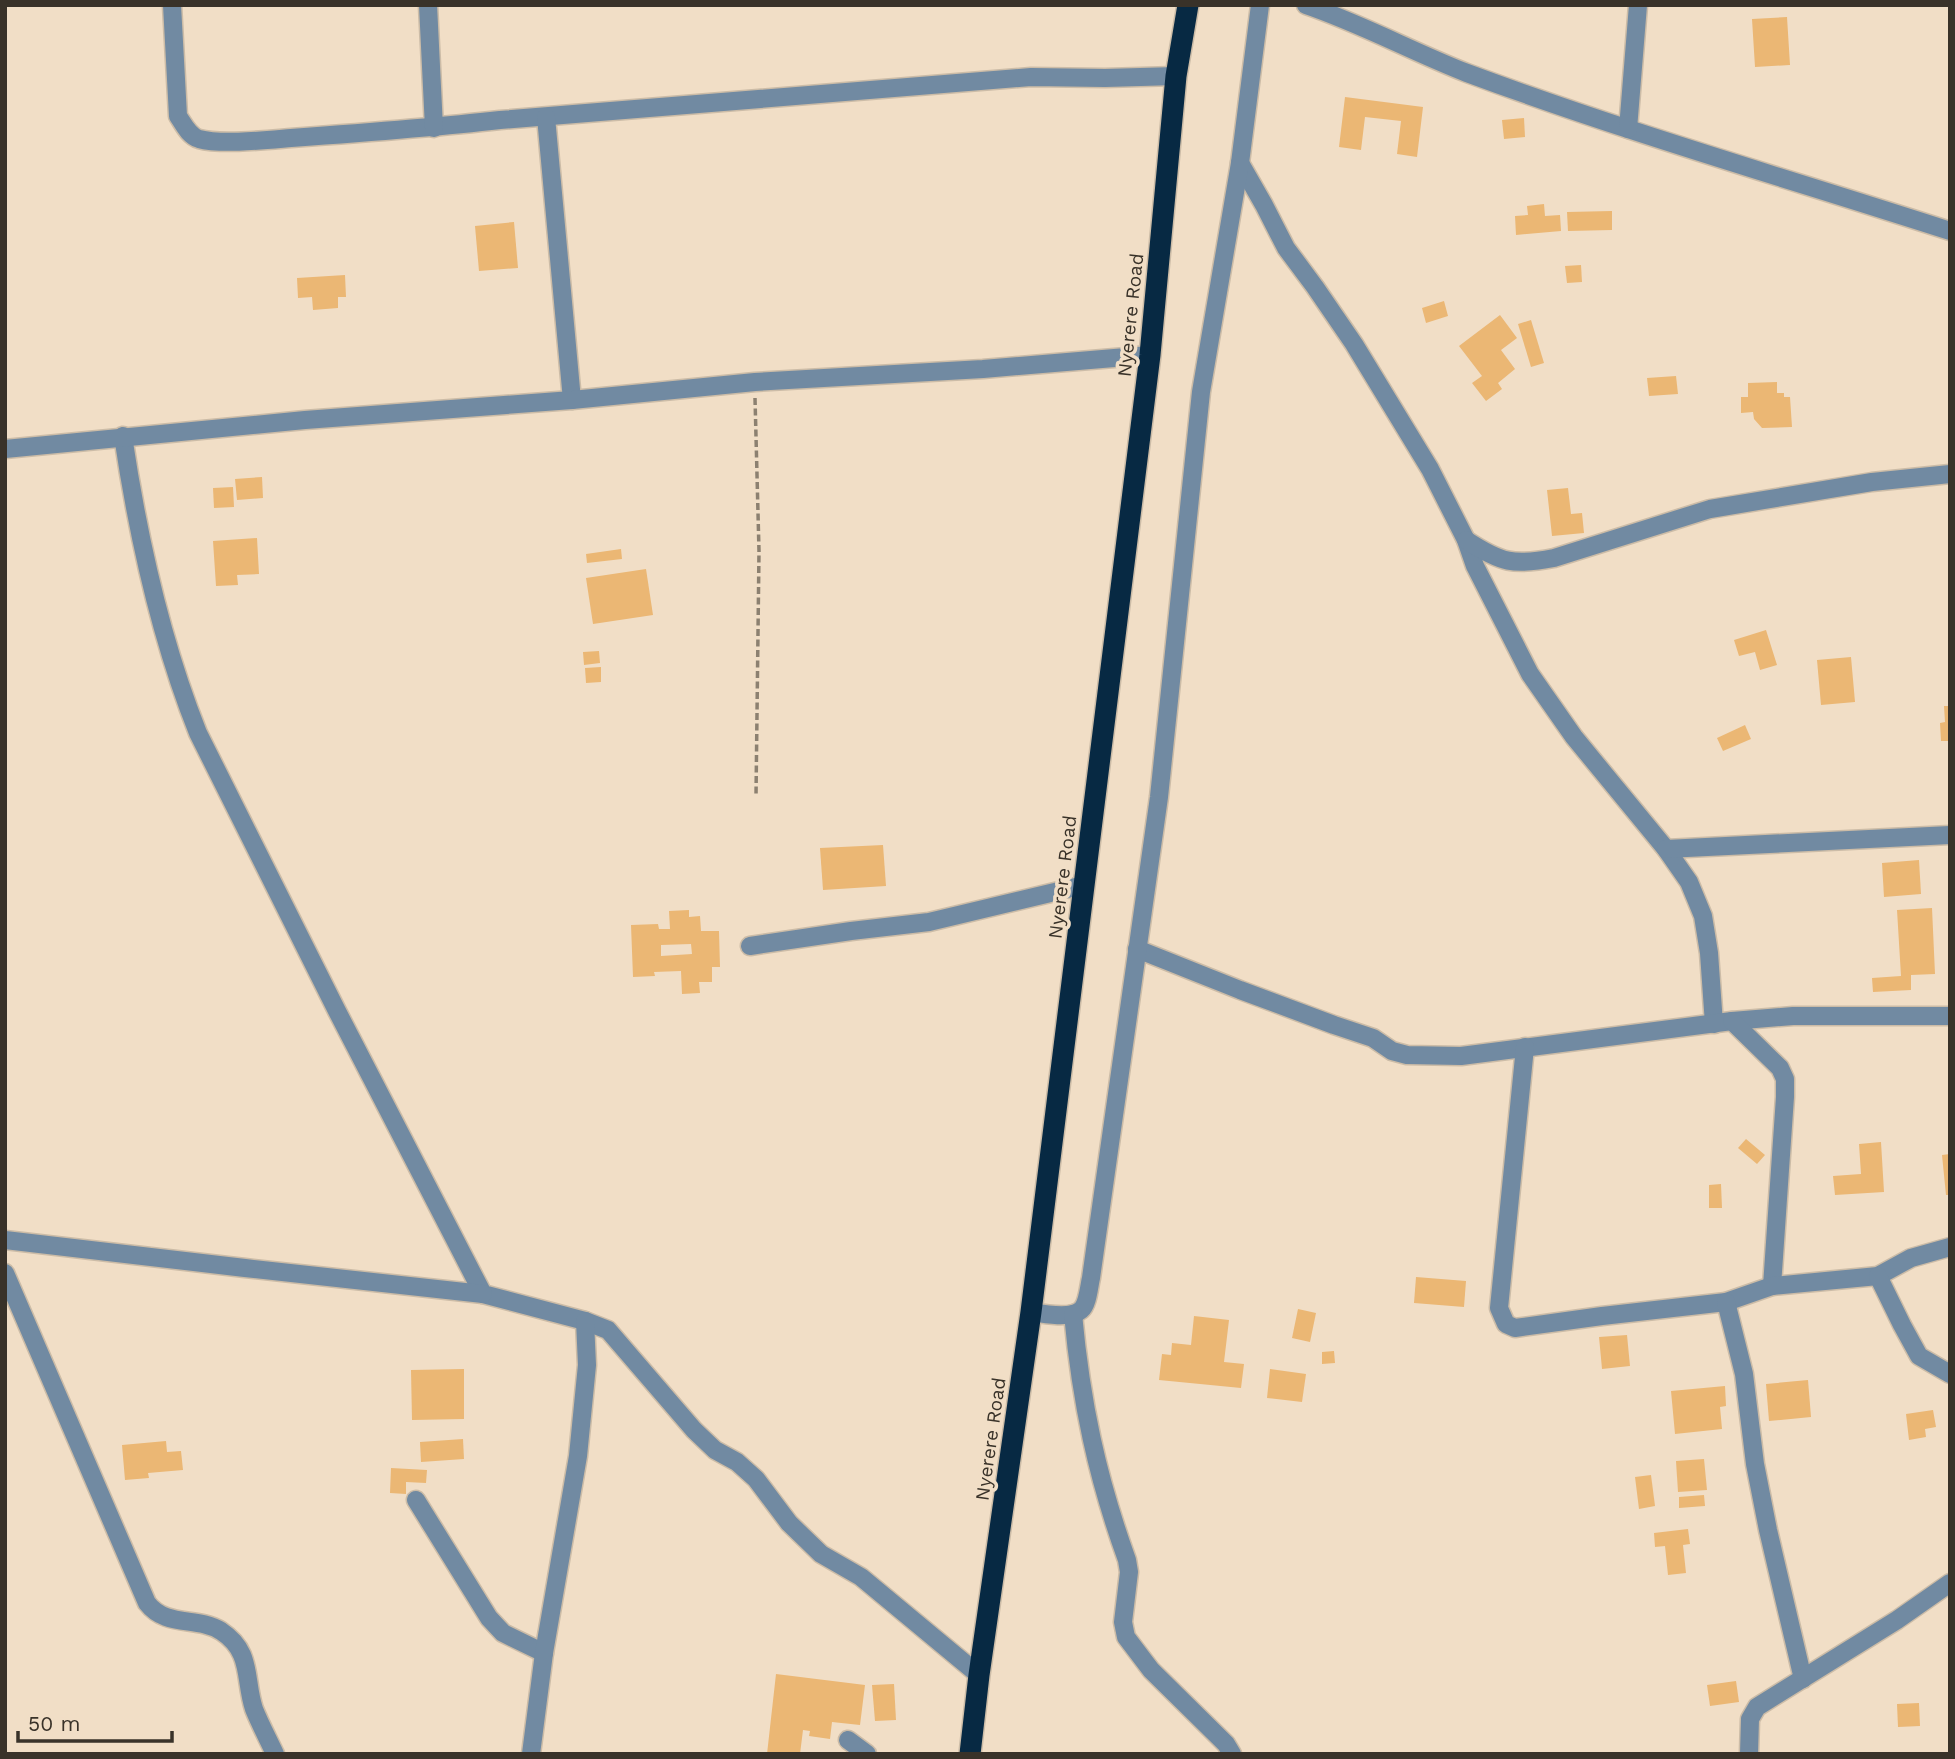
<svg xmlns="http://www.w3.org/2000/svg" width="1955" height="1759" font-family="'Work Sans',sans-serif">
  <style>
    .building { fill: #ebb774; fill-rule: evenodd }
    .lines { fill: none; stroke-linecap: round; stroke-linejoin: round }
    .minor-casing { stroke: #ccbca7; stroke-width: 21 }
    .highway-casing { stroke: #ccbca7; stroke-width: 24 }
    .path { stroke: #8c8070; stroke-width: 3.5; stroke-dasharray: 7 3.5; stroke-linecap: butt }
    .minor { stroke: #718aa2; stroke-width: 18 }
    .highway { stroke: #072943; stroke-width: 21 }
    .labels { text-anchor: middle; stroke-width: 7; stroke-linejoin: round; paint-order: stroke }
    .street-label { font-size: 19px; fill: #393229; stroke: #f1dec6 }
  </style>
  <rect width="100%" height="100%" fill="#f1dec6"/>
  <g class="building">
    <path d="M1787,17L1790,65L1755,67L1752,19Z"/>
    <path d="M1345,97L1423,107L1417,157L1397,154L1401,121L1365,117L1361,150L1339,147Z"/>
    <path d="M1524,118L1525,137L1504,139L1502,120Z"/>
    <path d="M1544,204L1545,216L1560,215L1561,231L1516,235L1515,216L1528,215L1527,206Z"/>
    <path d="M1612,211V230L1568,231L1567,212Z"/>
    <path d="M514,222L518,268L479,271L475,226Z"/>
    <path d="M1581,265L1582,282L1567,283L1565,266Z"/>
    <path d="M345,275L346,297H338V308L313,310L312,297L298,298L297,278Z"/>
    <path d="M1444,301L1448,316L1426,323L1422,308Z"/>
    <path d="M1500,315L1517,338L1501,350L1515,369L1498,383L1502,389L1486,401L1472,383L1482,376L1459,346Z"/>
    <path d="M1531,320L1544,363L1531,367L1518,324Z"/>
    <path d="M1676,376L1678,394L1649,396L1647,378Z"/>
    <path d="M1777,382V393H1784V397H1790L1792,427L1762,428L1754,419L1753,412L1741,413V397H1748V383Z"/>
    <path d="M262,477L263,498L237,500L235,479Z"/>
    <path d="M233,487L234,507L214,508L213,488Z"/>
    <path d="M1568,488L1571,514L1582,513L1584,533L1552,536L1547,490Z"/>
    <path d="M257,538L259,574L237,575L238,585L216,586L213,541Z"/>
    <path d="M621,549L622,559L587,563L586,554Z"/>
    <path d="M646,569L653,615L593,624L586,578Z"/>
    <path d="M1766,630L1777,665L1760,670L1755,652L1739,656L1734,640Z"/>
    <path d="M599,651L600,663L584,665L583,652Z"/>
    <path d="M1851,657L1855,702L1821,705L1817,660Z"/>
    <path d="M601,667V682L586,683L585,668Z"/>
    <path d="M1944,706H1950V741H1941L1940,723L1945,722Z"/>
    <path d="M1745,725L1751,739L1723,751L1717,738Z"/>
    <path d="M883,845L886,886L823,890L820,848Z"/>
    <path d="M1919,860L1921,894L1884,897L1882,863Z"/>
    <path d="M1932,908L1935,974L1911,975V990L1873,992L1872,978L1901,976L1897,910Z"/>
    <path d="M689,910V917L700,916L701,931H719L720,967H712V982H699L700,993L682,994L681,971L654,972L655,976L633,977L631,925L658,924L659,929H670L669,911ZM691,944L692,954L661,956V945Z"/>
    <path d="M1746,1139L1765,1155L1757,1164L1738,1148Z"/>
    <path d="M1881,1142L1884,1192L1835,1195L1833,1176L1861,1174L1859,1144Z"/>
    <path d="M1950,1154V1195H1946L1942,1155Z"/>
    <path d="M1721,1184L1722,1208H1709V1185Z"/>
    <path d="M1416,1277L1466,1281L1464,1307L1414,1303Z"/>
    <path d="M1298,1309L1316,1313L1310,1342L1292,1338Z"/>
    <path d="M1194,1316L1229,1320L1224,1362L1244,1364L1241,1388L1159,1380L1162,1354L1171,1355L1172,1343L1191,1345Z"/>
    <path d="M1627,1335L1630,1366L1602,1369L1599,1337Z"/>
    <path d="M1334,1351L1335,1363L1322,1364V1352Z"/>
    <path d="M464,1369V1419L412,1420L411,1370Z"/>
    <path d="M1270,1369L1306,1374L1302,1402L1267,1398Z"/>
    <path d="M1808,1380L1811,1417L1769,1421L1766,1384Z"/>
    <path d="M1725,1386L1726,1406L1720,1407L1722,1429L1675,1434L1671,1391Z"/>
    <path d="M1933,1410L1936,1427L1925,1429L1926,1437L1909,1440L1906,1414Z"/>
    <path d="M463,1439L464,1459L421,1462L420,1442Z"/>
    <path d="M166,1441L167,1452L181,1451L183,1470L148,1473L149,1478L125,1480L122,1445Z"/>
    <path d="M1704,1459L1707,1490L1678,1492L1676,1461Z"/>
    <path d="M391,1468L427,1470L426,1483L406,1482V1494L390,1493Z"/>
    <path d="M1651,1475L1655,1506L1639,1509L1635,1477Z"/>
    <path d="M1704,1495L1705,1506L1679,1508V1497Z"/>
    <path d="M1688,1529L1690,1544L1683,1545L1686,1573L1668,1575L1665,1546L1655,1547L1654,1533Z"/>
    <path d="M776,1674L865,1685L860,1725L832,1722L830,1739L809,1736L810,1731L803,1730L800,1754H767Z"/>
    <path d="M1736,1681L1739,1702L1710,1706L1707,1685Z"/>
    <path d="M894,1684L896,1720L875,1721L872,1685Z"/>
    <path d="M1919,1703L1920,1726L1898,1727L1897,1704Z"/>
  </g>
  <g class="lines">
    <defs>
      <g id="minor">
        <path d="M172,5L178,116C184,125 189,136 199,139C221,145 267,140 291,138C361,133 430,128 500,120L1031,77L1105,78L1176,76"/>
        <path d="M428,5L434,128"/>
        <path d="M1306,5C1362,24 1413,52 1467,73C1626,132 1789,179 1950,231"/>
        <path d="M546,117L572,400"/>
        <path d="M1628,129L1638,5"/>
        <path d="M1240,163L1264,205L1286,248L1315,287L1354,344L1430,469L1466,540L1475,566L1530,674L1574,737L1666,849L1689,882L1703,916L1709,953L1714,1024"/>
        <path d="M123,436C138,537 160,638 198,733L337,1011L483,1294L585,1321L608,1330L694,1430L715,1450L737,1462L756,1479L789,1523L821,1554L861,1577L979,1675"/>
        <path d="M5,449L305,420L572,400L755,382L983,369L1150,355"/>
        <path d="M1466,540C1501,563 1514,566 1554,558L1710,509L1872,482L1950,474"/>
        <path d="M1666,849L1950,835"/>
        <path d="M750,946L851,931L929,922L1084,885"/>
        <path d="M1137,949L1240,990L1334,1025L1373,1038L1392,1051L1407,1055L1461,1056L1732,1021L1793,1016H1950"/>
        <path d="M1732,1021L1780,1068L1785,1079V1097L1772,1286"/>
        <path d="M1525,1047L1499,1308L1506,1324L1515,1328L1602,1316L1726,1302L1772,1286L1878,1276L1911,1258L1950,1247"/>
        <path d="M5,1240L245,1268L483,1294"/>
        <path d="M5,1273L147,1603C166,1628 197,1616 221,1631C253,1652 244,1679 254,1709C260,1724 268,1739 275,1754"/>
        <path d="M1878,1276L1902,1325L1919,1356L1950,1374"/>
        <path d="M1726,1302L1744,1374L1755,1464L1768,1530L1803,1679"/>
        <path d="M1031,1312C1043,1314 1071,1319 1081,1310C1088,1304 1089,1286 1091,1278L1159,797L1201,392L1240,163L1260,5"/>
        <path d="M1073,1314C1081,1402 1097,1477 1127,1560L1129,1572L1123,1622L1126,1637L1151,1670L1226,1744L1232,1754"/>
        <path d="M416,1500L489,1618L503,1633L544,1653"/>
        <path d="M848,1740L867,1754"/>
        <path d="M531,1754L544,1653L578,1456L587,1365L585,1321"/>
        <path d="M1749,1754L1750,1719L1757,1707L1897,1620L1950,1583"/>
      </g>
      <path id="highway" d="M970,1754L979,1675L1031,1312L1150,355L1176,76L1188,5"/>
    </defs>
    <use href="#minor" class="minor-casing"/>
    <use href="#highway" class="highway-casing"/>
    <path class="path" d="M755,398L759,551L756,796"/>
    <use href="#minor" class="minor"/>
    <use href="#highway" class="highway"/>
  </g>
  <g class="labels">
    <g class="street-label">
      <text transform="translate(1130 315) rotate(-84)" y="7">Nyerere Road</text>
      <text transform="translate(1062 877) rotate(-83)" y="7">Nyerere Road</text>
      <text transform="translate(990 1439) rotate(-82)" y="7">Nyerere Road</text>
    </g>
  </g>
  <rect width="1955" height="1759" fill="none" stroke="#393229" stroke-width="14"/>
  <path d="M18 1731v10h154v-10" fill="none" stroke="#393229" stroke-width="3.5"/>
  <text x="28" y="1731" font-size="21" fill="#393229" stroke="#f1dec6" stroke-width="5" paint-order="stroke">50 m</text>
</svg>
